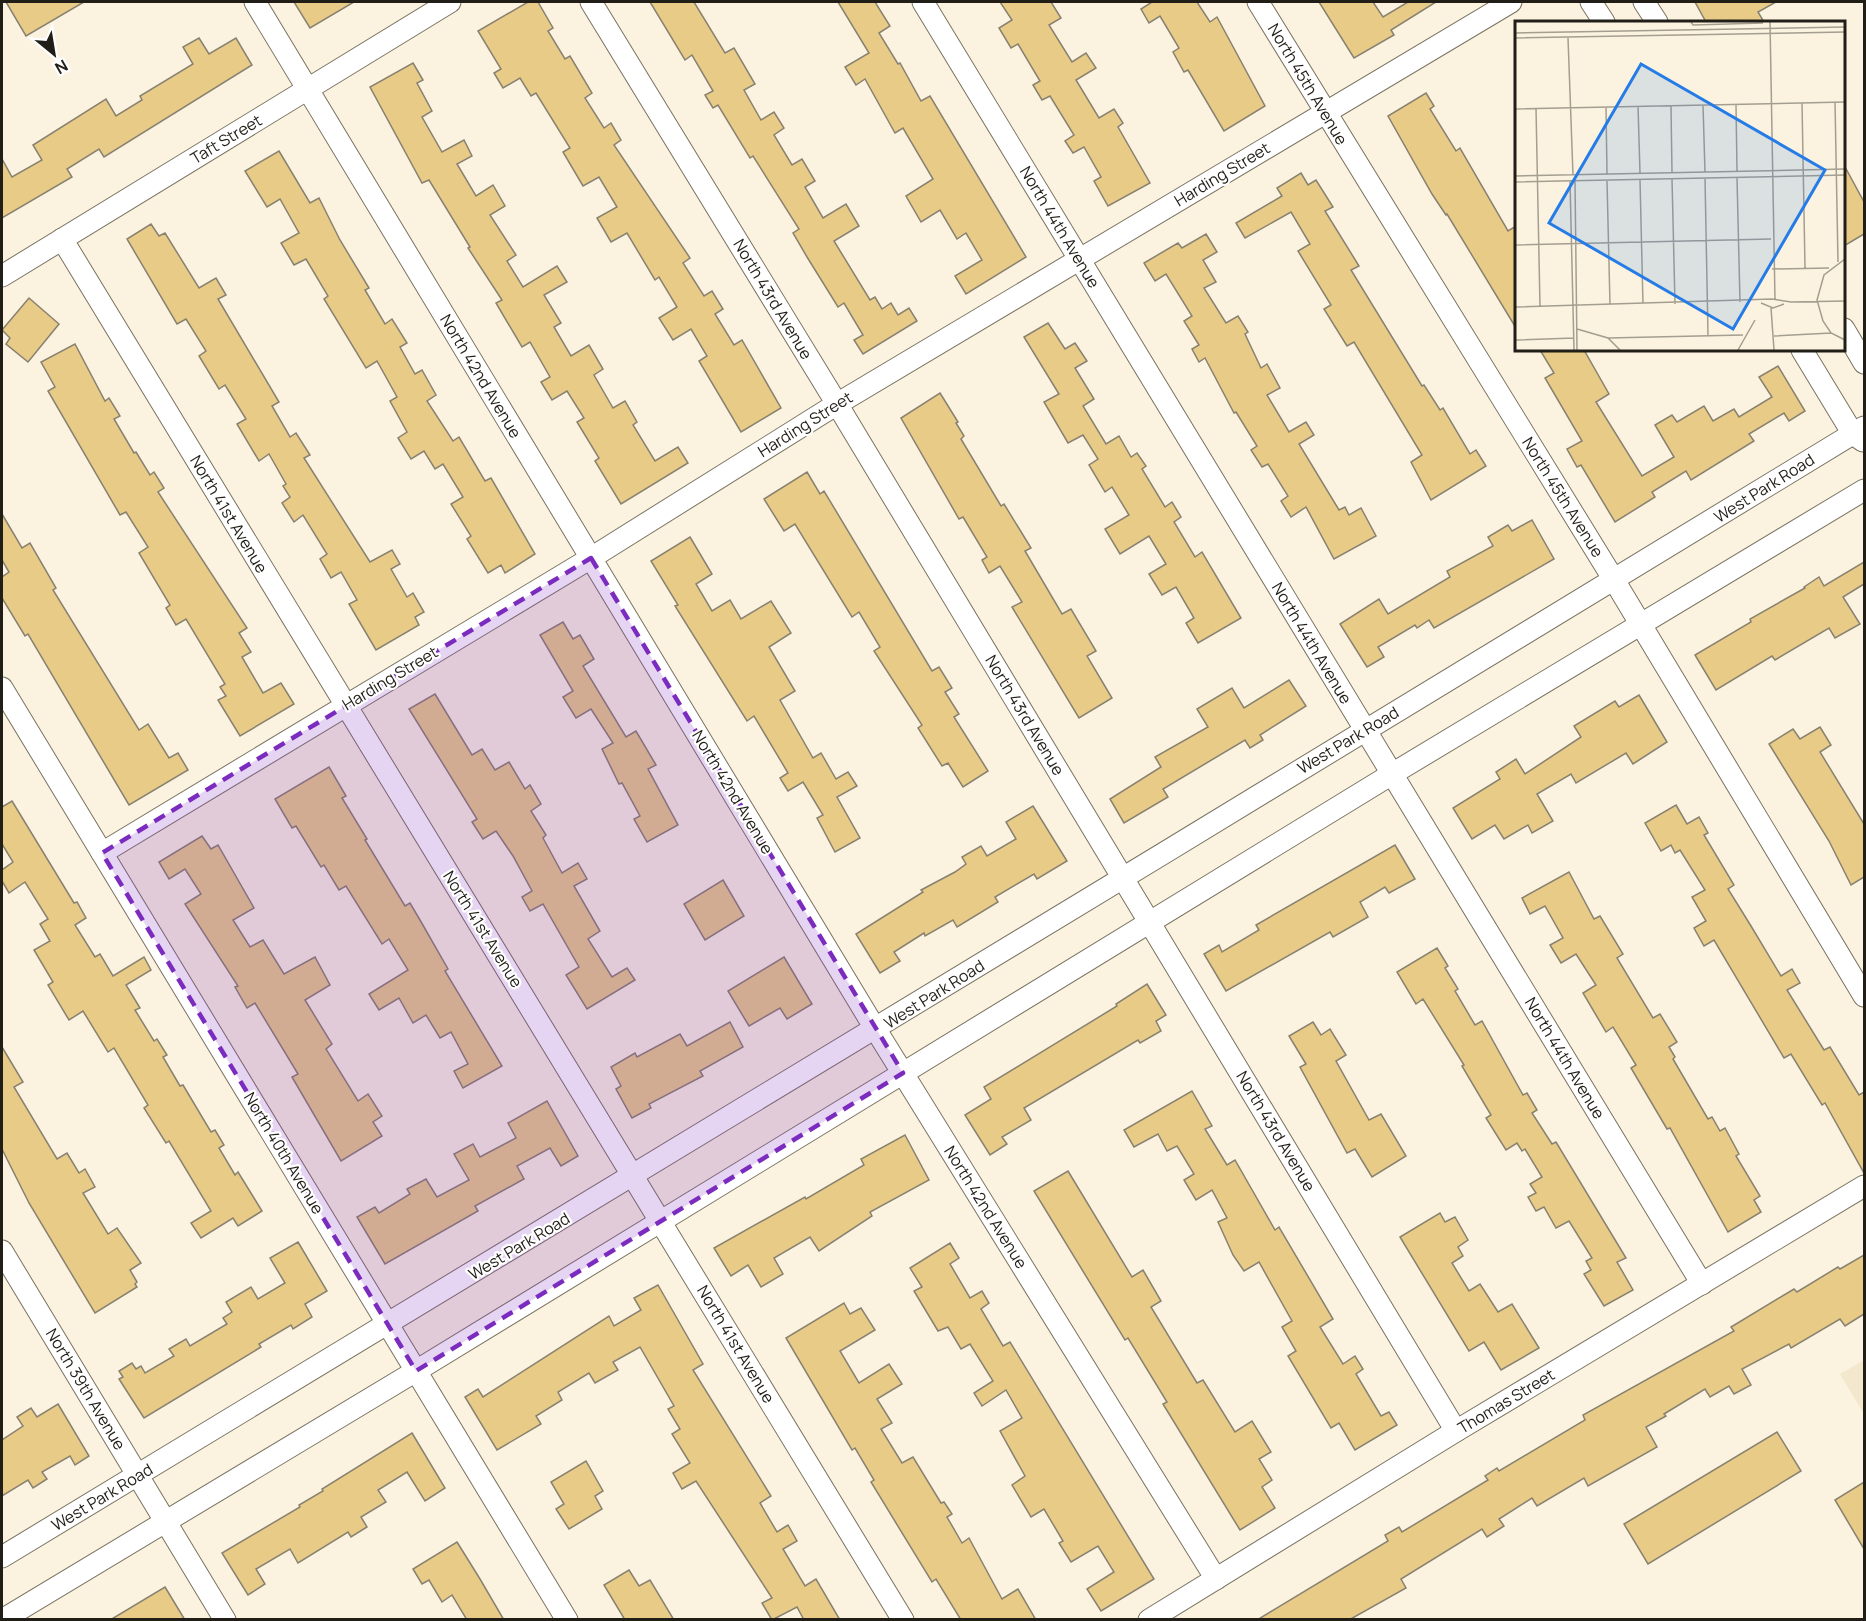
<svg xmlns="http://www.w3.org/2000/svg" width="1866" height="1621" font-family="Manrope,sans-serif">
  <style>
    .built { fill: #f3e8ce }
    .building { fill: #e7cb87; stroke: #898170; stroke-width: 1.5 }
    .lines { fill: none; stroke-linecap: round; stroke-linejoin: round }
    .minor-casing { stroke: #7a7362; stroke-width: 23 }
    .minor { stroke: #fff; stroke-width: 21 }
    .marked { fill: #7b2cbf; fill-opacity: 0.2; stroke: #7b2cbf; stroke-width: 4.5; stroke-dasharray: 12 8; stroke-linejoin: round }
    .labels { text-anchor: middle; stroke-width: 4.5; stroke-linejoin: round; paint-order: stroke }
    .street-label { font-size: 16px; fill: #211e17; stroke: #fff }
    .inset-road { fill: none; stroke: #a49e90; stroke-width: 1.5 }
    .view { fill: #267ce6; fill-opacity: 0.15; stroke: #267ce6; stroke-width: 3 }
    .inset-edge { fill: none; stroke: #211e17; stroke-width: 3 }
  </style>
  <rect width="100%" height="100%" fill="#fbf3e0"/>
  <path class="built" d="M1864,1360V1414L1840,1374Z"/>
  <g class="building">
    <path d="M6,2H84L26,36Z"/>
    <path d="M294,2H354L310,28Z"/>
    <path d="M528,2H538L553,28L548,31L565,59L570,56L592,93L585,98L604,128L611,123L621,140L614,145L690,258L683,263L704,296L712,291L723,309L715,314L734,345L742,340L781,408L741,432L699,361L707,356L691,329L673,340L659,318L677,307L659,277L655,280L627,233L611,242L597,218L617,207L599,177L583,186L563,152L570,148L536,93L531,96L520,78L503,88L494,73L501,69L478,31Z"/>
    <path d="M650,2H694L725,53L734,48L755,84L744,90L761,120L774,112L784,128L774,135L792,165L802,159L815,181L805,187L823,218L846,204L859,226L834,241L870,300L875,297L882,309L891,303L898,315L909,308L917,321L863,354L854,340L863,335L844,303L838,307L807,257L793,233L799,229L753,156L750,158L718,105L713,108L705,95L713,91L692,55L685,60Z"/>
    <path d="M838,2H875L890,26L879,33L898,64L900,63L921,101L930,96L1026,257L966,294L955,276L982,260L966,233L957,239L940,210L921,222L906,196L933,179L903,128L895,133L865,79L856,85L845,67L869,53Z"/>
    <path d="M1000,2H1051L1061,18L1049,25L1072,62L1086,53L1096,68L1076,80L1099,118L1114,109L1123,123L1118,127L1150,183L1108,206L1094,181L1101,177L1084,147L1073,153L1065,141L1074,135L1050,96L1042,100L1033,85L1040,81L1018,44L1011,48L999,28L1012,20Z"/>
    <path d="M1152,2H1197L1210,22L1217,17L1265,106L1224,131L1188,70L1184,72L1173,52L1179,48L1160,16L1149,23L1141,9Z"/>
    <path d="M1319,2H1373L1383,17L1408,2H1436L1391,30L1394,35L1354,58Z"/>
    <path d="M1695,2H1776L1758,12L1764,22H1706Z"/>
    <path d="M199,38L209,54L236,38L252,65L104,157L99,149L67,169L72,177L2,218V159L12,177L42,160L33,145L106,99L116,116L142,100L140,96L193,64L183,47Z"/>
    <path d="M413,63L423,80L417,83L432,111L422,117L442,152L464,140L472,156L457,164L476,196L493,185L505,206L490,215L516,255L507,261L523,287L557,266L567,282L544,295L561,323L554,327L571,356L589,345L603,369L594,375L613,408L625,401L637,422L633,425L655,461L678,447L688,463L621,504L595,461L599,458L577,422L584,418L567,391L552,400L541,382L550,377L530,342L522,347L496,303L502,300L468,248L470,247L429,180L422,183L370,87Z"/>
    <path d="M1426,93L1434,106L1430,109L1456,151L1460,148L1508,231L1516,226V328L1447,214L1446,215L1432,194L1388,116Z"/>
    <path d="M279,151L310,203L319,198L340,240L369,288L365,290L385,324L392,319L407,343L400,347L415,374L422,370L436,395L427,401L453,441L459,437L485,481L491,478L535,554L505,573L501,565L488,573L467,539L471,536L451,504L463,497L443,464L435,469L424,451L411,459L398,438L407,432L390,401L397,397L377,361L366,368L324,299L328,296L306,259L294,265L281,243L299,233L280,199L267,207L245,171Z"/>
    <path d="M1844,165L1864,202V234L1844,246Z"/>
    <path d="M1301,173L1308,185L1316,180L1333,207L1325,211L1359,266L1351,270L1422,386L1424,385L1440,410L1443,408L1470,454L1476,450L1486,466L1431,500L1411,462L1422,455L1354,342L1347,346L1324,309L1331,305L1298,251L1310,244L1291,212L1245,238L1236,223L1282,196L1277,188Z"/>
    <path d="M151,224L159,236L165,233L199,288L216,278L226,295L218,299L279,402L272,406L290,437L296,433L310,455L304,458L370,562L392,550L400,564L391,569L407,597L413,593L424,612L415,617L419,625L376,650L349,604L357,600L341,572L331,578L320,559L327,554L303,515L294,522L282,503L290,497L283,486L286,484L269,454L259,461L237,424L246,419L225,385L219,389L199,356L206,351L186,319L177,324L127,239Z"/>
    <path d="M1206,234L1217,252L1203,260L1216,282L1204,288L1226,323L1238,316L1248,332L1245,334L1261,368L1267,364L1280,388L1267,395L1289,432L1306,422L1314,435L1299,444L1339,510L1345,507L1349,515L1361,508L1376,536L1334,559L1306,507L1291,517L1281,501L1288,496L1268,464L1262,467L1251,450L1257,446L1236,412L1234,413L1205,358L1199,362L1192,349L1199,345L1184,321L1192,316L1166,274L1155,281L1144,263L1178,243L1182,248Z"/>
    <path d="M29,298L59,324L28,362L6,344L10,338L2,330Z"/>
    <path d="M1048,323L1065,349L1075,343L1087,361L1075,368L1094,399L1083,406L1106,444L1119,436L1131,457L1137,453L1146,466L1142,469L1165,507L1172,502L1181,517L1174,522L1195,557L1202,552L1241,618L1198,643L1186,623L1194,618L1176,587L1162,595L1149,574L1166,564L1149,536L1120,554L1105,529L1129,515L1112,487L1105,492L1089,465L1098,459L1083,435L1068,443L1044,402L1059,394L1024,337Z"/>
    <path d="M75,344L105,401L109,398L120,416L114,419L134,453L136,452L150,475L154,472L164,488L158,492L247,628L239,633L251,652L242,657L263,693L281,683L294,704L240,736L218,700L226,696L220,687L225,684L186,619L176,625L166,608L170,605L139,553L148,547L126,512L120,515L48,391L55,387L41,362Z"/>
    <path d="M1540,350H1584L1609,394L1596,402L1642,476L1674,457L1655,425L1672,415L1677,422L1704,406L1713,421L1734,409L1739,417L1772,397L1759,377L1778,366L1805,411L1789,421L1784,413L1749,434L1754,441L1691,480L1686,471L1652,492L1655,497L1615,522L1581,465L1577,467L1567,449L1582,441L1545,378L1554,373Z"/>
    <path d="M940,393L958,422L956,423L964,436L961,439L1001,506L1004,504L1031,548L1025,551L1062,614L1071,609L1096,651L1087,656L1112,698L1079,718L1012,607L1022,602L1000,566L989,573L982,560L987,557L963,517L959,519L901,418Z"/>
    <path d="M807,472L820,494L824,491L932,671L939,667L952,688L945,692L959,714L954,717L988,771L963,787L948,763L942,766L918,728L922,725L874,651L880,647L859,612L852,617L795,524L784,531L764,499Z"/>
    <path d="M2,514L22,548L30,543L56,588L53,590L139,730L148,724L169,758L178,753L188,770L129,805L28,634L25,636L2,598V577L9,572L2,560Z"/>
    <path d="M1532,520L1554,559L1434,628L1429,620L1417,628L1415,625L1378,647L1384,657L1367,667L1340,624L1379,599L1388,614L1450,577L1447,571L1493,546L1488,537L1508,525L1512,531Z"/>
    <path d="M690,537L712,574L696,584L712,611L730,600L741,619L771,601L791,633L769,647L795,691L780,700L813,758L821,753L836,779L848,772L857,786L837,797L860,838L835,852L817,818L823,815L803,782L788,791L780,778L788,773L754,716L747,721L675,606L678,605L651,561Z"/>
    <path d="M1864,562V584L1843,597L1860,624L1835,638L1829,628L1775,660L1772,656L1716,690L1695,655L1751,622L1750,619L1805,588L1804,587L1819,577L1824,586Z"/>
    <path d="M563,622L573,639L580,635L594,659L583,666L626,737L636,731L656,765L648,769L678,825L647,842L634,819L640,816L622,783L619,784L602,749L613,743L591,709L576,718L563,697L573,691L540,635Z"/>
    <path d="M1289,680L1306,706L1260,735L1263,740L1250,748L1245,740L1163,789L1168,797L1124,823L1110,799L1161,767L1155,757L1208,727L1197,709L1232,688L1244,708Z"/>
    <path d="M435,694L472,755L482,749L495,770L509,762L525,789L530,785L541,804L531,811L546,835L543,838L562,873L578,863L587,879L574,886L600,931L588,939L612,977L627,968L635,980L587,1009L566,975L579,967L543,904L530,911L522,897L532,891L513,856L496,831L483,839L472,822L477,819L409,709Z"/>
    <path d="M1639,695L1667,742L1633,764L1626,753L1576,783L1571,774L1537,794L1553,821L1532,833L1528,825L1504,839L1495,825L1472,839L1453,808L1500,779L1496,772L1516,759L1525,774L1581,737L1574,726L1615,701L1619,707Z"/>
    <path d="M1820,727L1831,745L1820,752L1864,824V877L1851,885L1829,841L1769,744L1793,729L1800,739Z"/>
    <path d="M329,767L346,796L342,798L367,839L365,840L405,906L410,903L420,920L448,969L445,971L502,1066L463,1088L454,1071L468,1064L451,1032L440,1038L426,1015L413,1023L399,998L379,1010L369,994L408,970L389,939L382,944L346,886L339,890L324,865L321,867L296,826L292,828L275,799Z"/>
    <path d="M12,801L74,903L77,902L86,918L75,925L95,957L100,954L113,976L144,957L151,970L126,985L140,1008L135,1010L154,1041L157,1039L167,1055L163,1057L180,1086L183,1085L211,1132L215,1130L224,1145L219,1148L235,1175L238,1172L262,1211L238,1226L233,1218L201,1238L191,1223L211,1211L169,1141L166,1143L144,1108L148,1105L114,1048L108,1052L83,1011L69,1020L48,985L53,982L34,950L50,941L40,924L48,919L25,882L9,893L2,881V870L13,862L2,844V807Z"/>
    <path d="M1676,805L1687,824L1699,817L1708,833L1704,835L1734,885L1728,889L1751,926L1781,976L1792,969L1800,983L1787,990L1824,1050L1830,1047L1859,1095L1864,1092V1173L1825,1103L1822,1105L1791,1054L1784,1058L1714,940L1704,946L1694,928L1706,921L1692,897L1705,890L1680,850L1675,853L1671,845L1661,851L1645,823Z"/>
    <path d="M1033,806L1067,861L1037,879L1034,874L995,897L998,902L957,927L953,920L925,936L924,933L894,952L900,961L880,973L856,934L923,892L921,890L955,872L966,864L962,857L981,846L987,856L1016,839L1006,822Z"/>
    <path d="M202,836L211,849L218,845L254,908L233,920L250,947L263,940L284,974L315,957L330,985L305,1000L332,1044L326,1049L358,1101L368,1094L382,1116L373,1122L382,1136L341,1161L292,1077L298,1074L255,1003L247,1008L235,987L238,986L185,904L201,894L185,869L169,879L159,862Z"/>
    <path d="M1395,845L1415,879L1389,893L1385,887L1360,902L1368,917L1333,937L1330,932L1226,991L1204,954L1219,945L1222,952L1259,930L1256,925Z"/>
    <path d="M1569,872L1594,919L1600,916L1623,954L1617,958L1653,1018L1660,1014L1677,1042L1669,1047L1675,1057L1673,1059L1708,1119L1712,1117L1720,1131L1725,1128L1739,1154L1736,1156L1760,1196L1754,1200L1761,1212L1728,1232L1670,1128L1667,1129L1631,1068L1636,1065L1613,1027L1606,1032L1583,993L1596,985L1576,954L1561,963L1550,945L1563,938L1545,906L1530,914L1522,898Z"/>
    <path d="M723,880L744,916L705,940L684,904Z"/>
    <path d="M1437,948L1448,966L1445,968L1458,989L1455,991L1475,1025L1482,1021L1523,1095L1527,1093L1537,1110L1532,1113L1552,1144L1556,1142L1626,1258L1617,1262L1633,1290L1604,1306L1584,1274L1591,1270L1586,1261L1592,1258L1569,1221L1556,1228L1544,1207L1536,1211L1528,1197L1536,1193L1530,1184L1542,1177L1525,1149L1522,1151L1517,1143L1506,1150L1486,1118L1491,1115L1462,1066L1464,1065L1423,999L1416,1004L1397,972Z"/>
    <path d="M784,957L812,1004L787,1019L780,1008L749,1026L728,991Z"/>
    <path d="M1147,984L1166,1015L1156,1021L1161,1031L1140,1043L1138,1040L1024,1108L1031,1120L1002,1137L1007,1144L990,1155L965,1115L991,1099L984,1087L1117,1006L1116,1004Z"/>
    <path d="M730,1022L743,1047L700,1071L703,1076L649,1104L651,1108L632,1118L616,1089L621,1086L611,1067L635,1053L637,1057L680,1034L687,1046Z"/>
    <path d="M1313,1022L1321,1035L1330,1029L1346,1055L1336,1061L1369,1120L1381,1114L1406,1156L1372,1177L1355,1149L1347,1153L1300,1067L1306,1064L1289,1036Z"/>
    <path d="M2,1047L23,1082L14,1087L57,1159L67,1153L79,1173L85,1169L95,1187L83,1193L108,1234L117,1228L141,1263L130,1270L137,1282L135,1284L137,1287L95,1313L29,1203L2,1149Z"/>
    <path d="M1192,1091L1212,1126L1205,1129L1227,1165L1235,1160L1275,1230L1279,1227L1333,1319L1320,1327L1343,1364L1355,1356L1363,1369L1356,1374L1381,1416L1389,1412L1397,1425L1355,1450L1339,1423L1331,1428L1288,1356L1296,1351L1282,1327L1292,1321L1259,1262L1244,1271L1233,1255L1218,1222L1227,1218L1212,1190L1196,1200L1184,1180L1194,1174L1177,1146L1167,1151L1158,1134L1134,1147L1124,1130Z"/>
    <path d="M547,1101L578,1156L561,1166L550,1148L517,1166L524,1179L475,1206L478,1211L385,1264L357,1217L375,1207L379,1213L410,1194L407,1189L426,1179L437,1197L469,1180L454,1154L473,1144L480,1157L516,1138L508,1123Z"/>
    <path d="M905,1135L929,1180L870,1212L872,1216L819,1251L810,1237L774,1258L783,1274L761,1287L748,1265L731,1276L714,1248L805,1197L806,1199L864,1165L861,1159Z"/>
    <path d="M1068,1171L1132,1277L1143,1270L1161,1301L1151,1307L1197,1383L1203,1380L1235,1432L1252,1421L1271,1452L1259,1459L1272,1480L1262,1487L1275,1508L1240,1530L1163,1404L1167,1402L1128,1338L1125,1340L1034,1191Z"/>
    <path d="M1440,1213L1445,1222L1455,1217L1468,1240L1458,1247L1463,1256L1452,1263L1469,1291L1480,1284L1498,1312L1512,1304L1539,1348L1501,1370L1484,1342L1469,1351L1400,1237Z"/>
    <path d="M298,1242L327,1291L305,1304L312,1317L293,1329L291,1325L259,1344L261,1347L144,1418L119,1379L123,1377L119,1371L132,1363L136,1369L141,1366L145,1373L174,1356L169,1349L186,1339L190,1346L227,1324L223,1318L232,1312L226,1302L251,1287L258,1299L285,1283L270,1258Z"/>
    <path d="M950,1243L959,1258L950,1264L970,1298L982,1291L989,1303L981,1309L1003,1346L1010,1342L1154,1579L1101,1611L1087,1589L1114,1572L1098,1546L1071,1562L1059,1543L1063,1541L1044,1509L1031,1517L1012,1485L1025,1476L1000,1431L1022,1418L1006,1390L982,1406L974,1393L993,1381L970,1344L961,1349L948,1327L938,1331L914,1291L922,1287L910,1268Z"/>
    <path d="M1864,1255V1314L1845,1326L1840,1319L1791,1348L1789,1344L1742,1369L1751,1385L1734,1394L1729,1386L1710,1397L1705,1389L1664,1414L1666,1416L1646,1427L1657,1447L1588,1486L1584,1478L1537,1506L1532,1498L1499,1519L1504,1526L1487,1537L1482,1529L1401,1579L1406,1588L1349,1620H1257L1388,1541L1385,1535L1399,1527L1402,1532L1488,1480L1485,1476L1497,1468L1499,1471L1585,1420L1583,1415L1734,1331L1731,1327L1794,1289L1797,1292L1838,1267L1840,1269Z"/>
    <path d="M658,1285L703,1364L693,1370L771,1496L760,1503L777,1532L788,1525L797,1541L783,1549L805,1586L816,1579L840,1620H804L797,1607L772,1620L762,1603L772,1598L696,1481L682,1489L673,1473L690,1463L672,1434L680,1429L668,1409L674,1406L640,1347L613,1362L618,1370L595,1383L589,1373L558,1392L562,1400L536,1416L541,1424L497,1450L465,1397L478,1389L483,1397L609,1316L614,1326L641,1310L634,1298Z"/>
    <path d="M844,1303L850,1314L861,1308L875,1330L840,1351L859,1383L889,1364L902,1384L877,1399L892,1423L881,1429L902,1463L913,1457L941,1503L944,1502L952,1514L947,1517L962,1543L969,1538L1002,1599L1018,1589L1036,1620H961L936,1579L932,1582L871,1482L874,1480L855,1448L852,1450L786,1338Z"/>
    <path d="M58,1404L89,1456L75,1465L70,1456L42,1472L47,1479L33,1488L28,1480L2,1496V1440L23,1426L17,1417L31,1408L37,1417Z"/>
    <path d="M1777,1432L1801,1471L1648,1564L1624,1524Z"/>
    <path d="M412,1433L445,1488L425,1501L407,1472L378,1490L386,1502L361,1517L367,1527L351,1537L348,1532L298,1563L290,1549L256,1569L265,1584L248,1595L222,1553L300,1507L299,1505L323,1491L322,1489Z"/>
    <path d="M586,1461L603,1491L595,1496L602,1509L569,1529L556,1509L564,1504L551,1482Z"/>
    <path d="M1864,1482V1549L1835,1500Z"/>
    <path d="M457,1542L480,1579L504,1620H467L452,1595L442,1602L429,1580L422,1584L413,1569Z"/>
    <path d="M629,1570L639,1586L650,1580L674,1620H625L604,1585Z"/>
    <path d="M165,1587L185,1620H110Z"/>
  </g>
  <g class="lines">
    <defs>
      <g id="minor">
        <path d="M255,2L876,1030L1216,1579"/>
        <path d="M591,2L837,404L1456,1431"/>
        <path d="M923,2L1702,1284"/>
        <path d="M1258,2L1614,580L1864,996"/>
        <path d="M1591,2L1604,22"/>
        <path d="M1644,2L1657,22"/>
        <path d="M62,239L903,1620"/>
        <path d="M2,276L450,2"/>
        <path d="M1844,329L1864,363"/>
        <path d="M1802,350L1853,434L1863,441"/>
        <path d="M2,688L567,1620"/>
        <path d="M102,853L591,558L837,404L1511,2"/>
        <path d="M2,1251L225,1620"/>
        <path d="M2,1557C625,1185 1243,803 1864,427"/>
        <path d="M2,1620L416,1371L1392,774L1864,490"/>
        <path d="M1149,1620L1456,1431L1864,1186"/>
      </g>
    </defs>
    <use href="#minor" class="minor-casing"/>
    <use href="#minor" class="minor"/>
  </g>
  <path class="marked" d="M591,558L903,1073L416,1371L102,853Z"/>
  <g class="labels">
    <g class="street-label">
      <text transform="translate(1308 84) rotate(59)" y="6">North 45th Avenue</text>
      <text transform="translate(226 139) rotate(-31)" y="6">Taft Street</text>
      <text transform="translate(1222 174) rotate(-31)" y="6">Harding Street</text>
      <text transform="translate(1060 227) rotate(59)" y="6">North 44th Avenue</text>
      <text transform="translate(773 299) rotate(59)" y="6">North 43rd Avenue</text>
      <text transform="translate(481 376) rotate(59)" y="6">North 42nd Avenue</text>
      <text transform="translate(805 424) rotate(-32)" y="6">Harding Street</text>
      <text transform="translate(1764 488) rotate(-32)" y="6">West Park Road</text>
      <text transform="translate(1563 497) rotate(58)" y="6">North 45th Avenue</text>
      <text transform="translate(229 514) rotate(59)" y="6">North 41st Avenue</text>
      <text transform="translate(1312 643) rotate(59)" y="6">North 44th Avenue</text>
      <text transform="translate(390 678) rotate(-31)" y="6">Harding Street</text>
      <text transform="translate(1025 715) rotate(59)" y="6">North 43rd Avenue</text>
      <text transform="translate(1348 740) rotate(-31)" y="6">West Park Road</text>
      <text transform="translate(733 792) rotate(59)" y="6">North 42nd Avenue</text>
      <text transform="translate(483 929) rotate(58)" y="6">North 41st Avenue</text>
      <text transform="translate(934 994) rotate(-32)" y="6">West Park Road</text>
      <text transform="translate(1565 1058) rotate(59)" y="6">North 44th Avenue</text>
      <text transform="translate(1276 1131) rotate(59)" y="6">North 43rd Avenue</text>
      <text transform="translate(284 1153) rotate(59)" y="6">North 40th Avenue</text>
      <text transform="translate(986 1207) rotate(58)" y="6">North 42nd Avenue</text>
      <text transform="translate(519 1246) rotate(-31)" y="6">West Park Road</text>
      <text transform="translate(736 1344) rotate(59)" y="6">North 41st Avenue</text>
      <text transform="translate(86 1389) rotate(59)" y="6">North 39th Avenue</text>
      <text transform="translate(1506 1401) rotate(-31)" y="6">Thomas Street</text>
      <text transform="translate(102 1497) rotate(-31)" y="6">West Park Road</text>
    </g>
  </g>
  <g transform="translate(1515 21)">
    <rect width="330" height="330" fill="#fbf3e0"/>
    <path class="inset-road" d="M176,1L178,4L248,2M255,1L260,279M0,12L330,6M0,17L330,11M53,17L58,154M320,81L323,241M287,82L290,247M221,83L222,150M188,84L190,151M123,85L125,152M156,85L157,152M91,86L92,153M21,87L25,286M0,88L330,81M0,155L330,148M190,157L193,314M222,157L225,281M157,158L160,283M125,159L128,283M55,160L59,329M60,160L62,329M92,160L95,284M0,161L330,154M0,224L256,218M330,238L309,254L302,279L308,300L316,312L330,319M257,248L314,247M276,281L330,280M246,282L258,287L269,283M0,286L257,278L276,281M256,287L259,329M62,308L93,317L105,329M259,315L316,312M93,317L228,314M0,319L59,317M223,329L240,299"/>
    <path class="view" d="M126,43L310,149L218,308L34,202Z"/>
    <rect width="330" height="330" class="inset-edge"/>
  </g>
  <rect width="1866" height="1621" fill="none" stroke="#211e17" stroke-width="6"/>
  <g transform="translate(54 54) rotate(150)" stroke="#ffffff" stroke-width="4.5" paint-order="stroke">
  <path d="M0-4.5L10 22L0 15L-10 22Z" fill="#211e17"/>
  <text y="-9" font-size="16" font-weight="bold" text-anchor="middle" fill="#211e17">N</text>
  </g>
</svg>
